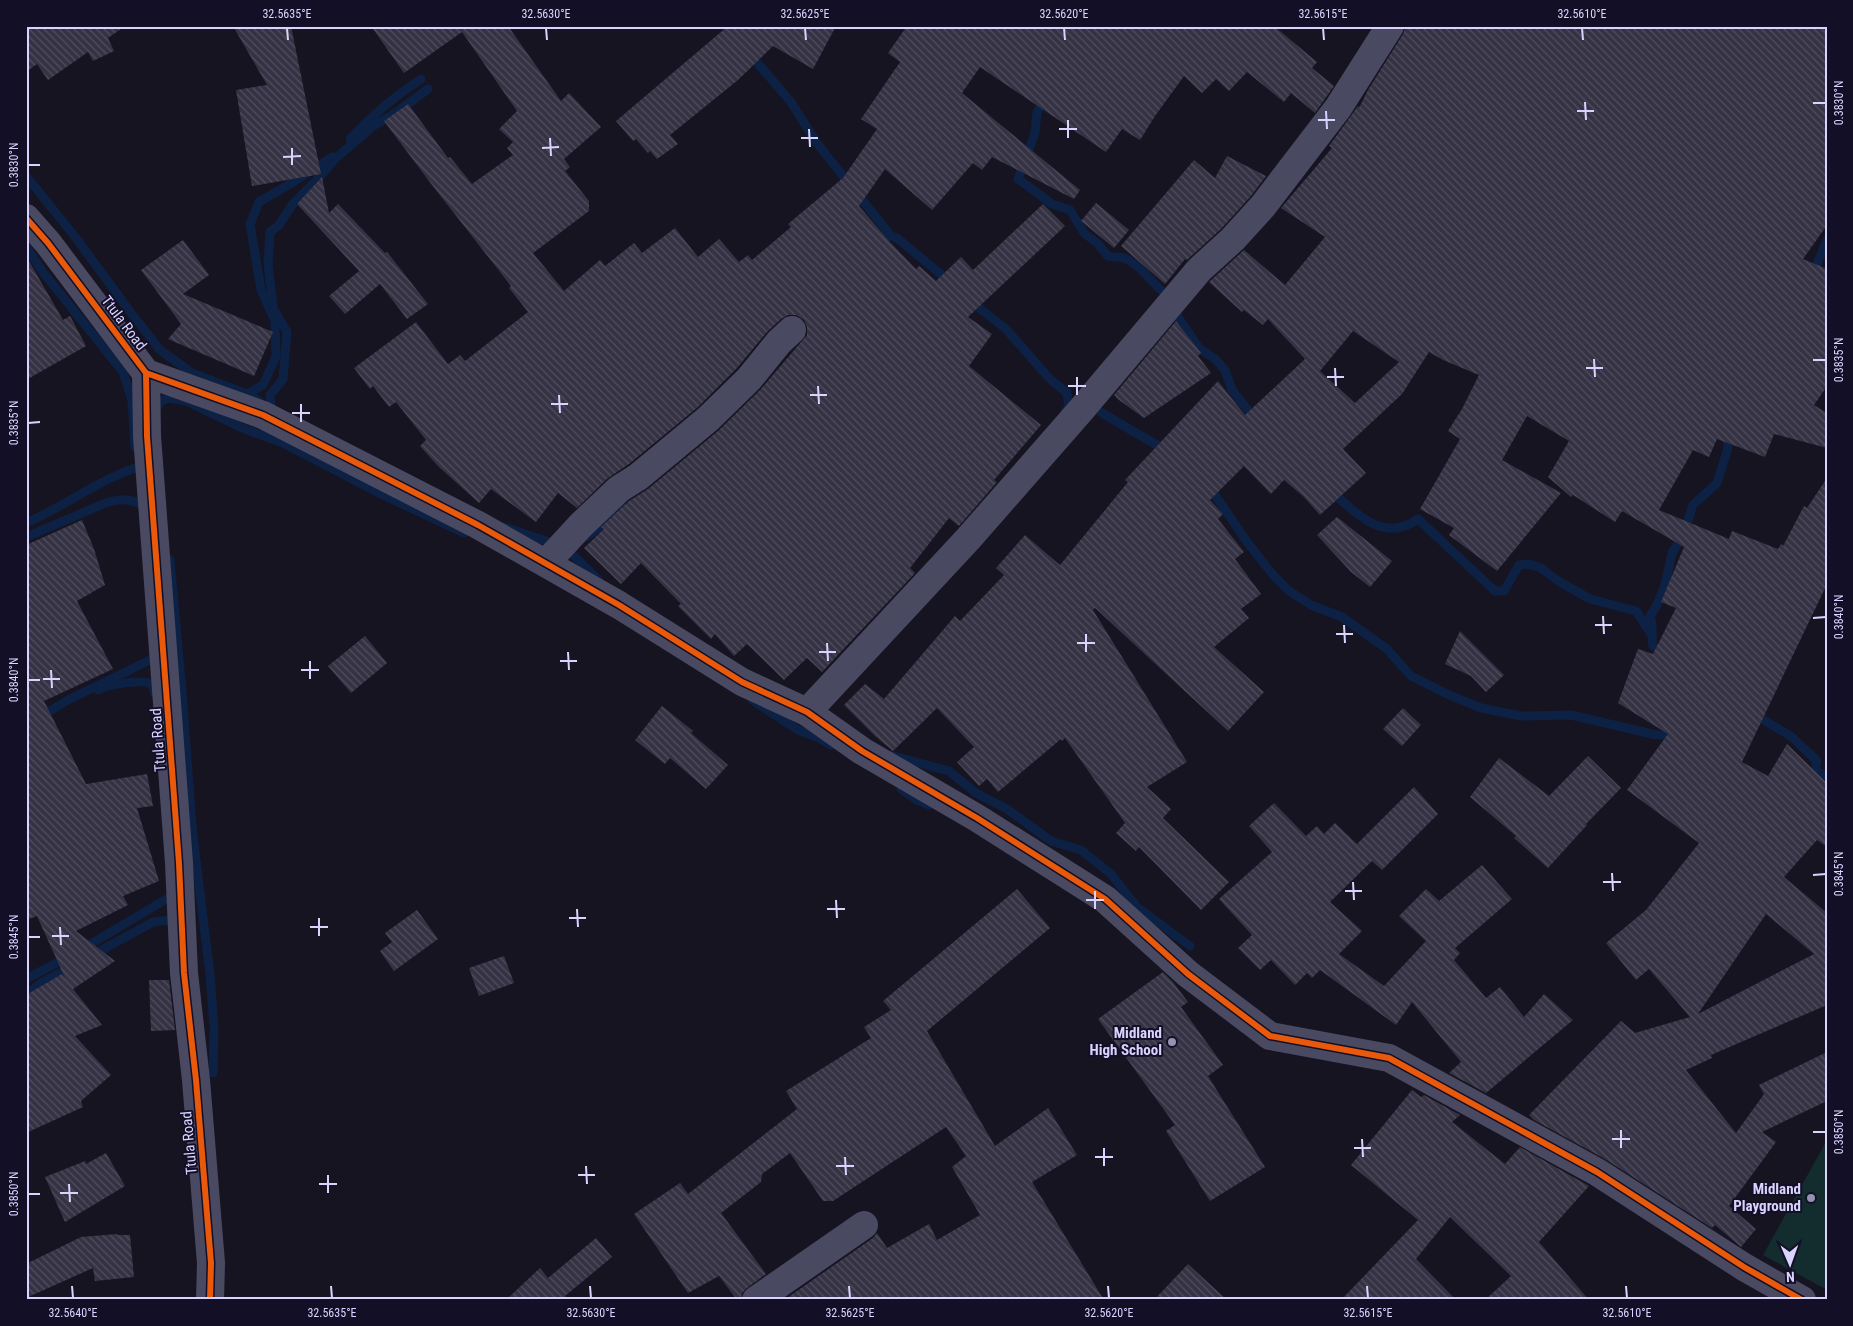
<svg xmlns="http://www.w3.org/2000/svg" width="1853" height="1326" font-family="'Roboto Condensed',sans-serif">
  <style>
    .grass { fill: #132c2d }
    .lines { fill: none; stroke-linecap: round; stroke-linejoin: round }
    .stream { stroke: #0d2144; stroke-width: 9 }
    .building { fill: url(#building-back-hatch); fill-rule: evenodd }
    .minor { stroke: #4a4962; stroke-width: 28 }
    .cycleway-casing { stroke: #130f26; stroke-width: 9 }
    .cycleway { stroke: #e8590c; stroke-width: 6 }
    .ticks { fill: none; stroke: #d9d4ff; stroke-width: 2 }
    .poi-dot { fill: #9591b1; stroke: #130f26; stroke-width: 2 }
    .labels { text-anchor: middle; stroke-width: 4; stroke-linejoin: round; paint-order: stroke }
    .street-label { font-size: 15px; fill: #d9d4ff; stroke: #130f26 }
    .poi-label { font-size: 15px; font-weight: bold; fill: #d9d4ff; stroke: #130f26; text-anchor: end }
    .neatline { fill: none; stroke: #d9d4ff; stroke-width: 2 }
    .ticks-label { font-size: 12px; text-anchor: middle; fill: #d9d4ff }
  </style>
  <defs>
    <pattern id="building-back-hatch" width="6" height="6" patternUnits="userSpaceOnUse" patternTransform="scale(1.25)"><rect width="6" height="6" fill="#343243"/><path d="M-1 5l2 2M0 0l6 6M5-1l2 2" fill="none" stroke="#514f5f"/></pattern>
  </defs>
  <rect width="100%" height="100%" fill="#161421"/>
  <path class="grass" d="M1827,1140V1290L1763,1255Z"/>
  <g class="lines">
    <g class="stream">
      <path d="M749,53L791,102L816,142L891,236L897,238L950,282"/>
      <path d="M1047,98L1037,112L1035,133L1018,179L1052,204L1070,210L1084,233L1097,243L1108,256C1113,257 1119,257 1124,258C1141,265 1153,285 1167,295L1171,291"/>
      <path d="M350,139C372,115 395,96 421,79"/>
      <path d="M26,176L76,238L131,313L160,350L192,373L247,394"/>
      <path d="M877,245L887,236H891"/>
      <path d="M26,246L42,271L123,372L132,400L135,447"/>
      <path d="M1813,274L1827,240"/>
      <path d="M969,300L1006,329L1049,378L1067,393L1069,406L1065,412"/>
      <path d="M1175,307L1174,308L1176,314L1199,348L1215,359L1225,370L1232,390L1255,419"/>
      <path d="M259,401L247,394L263,385L276,356L275,321L261,290L250,224L259,202L295,181L332,157"/>
      <path d="M1091,404L1102,413L1167,451"/>
      <path d="M154,412L161,401L169,398L186,401L242,428L283,443L383,495L464,533"/>
      <path d="M276,412L271,407L270,395L283,379L287,332L273,308L268,263L270,232L279,225L292,205L317,180L336,158L373,126L394,114L428,89"/>
      <path d="M1209,486L1247,542L1274,576L1289,591L1311,605L1342,617L1387,649L1411,676L1447,694L1481,708L1521,716L1571,715L1652,734L1677,737"/>
      <path d="M1330,490C1356,513 1383,544 1418,519L1495,591H1504L1519,565L1529,564L1541,568L1558,581L1590,599L1636,611L1651,634"/>
      <path d="M26,523C65,506 98,480 138,467"/>
      <path d="M504,527L558,545"/>
      <path d="M26,537L108,502C118,500 129,498 138,503L143,502"/>
      <path d="M586,537L597,529L621,506"/>
      <path d="M571,547L567,549L599,581"/>
      <path d="M170,560L182,692L192,827L210,974L214,1028L213,1073"/>
      <path d="M1667,653L1653,646C1651,636 1654,626 1650,616L1657,605L1665,585L1672,553L1683,536L1693,505L1717,483L1728,448L1727,432"/>
      <path d="M98,690C109,684 141,679 152,684L155,694"/>
      <path d="M752,700L798,730L819,738L831,745"/>
      <path d="M1752,713L1792,737L1817,761L1815,771L1827,776"/>
      <path d="M40,717L68,700L154,658V652"/>
      <path d="M890,755L949,771L976,793L1007,809L1051,841L1081,850L1111,874L1137,907L1190,946"/>
      <path d="M901,789L917,800L929,805"/>
      <path d="M84,948L170,897"/>
      <path d="M91,956L153,922L170,920"/>
      <path d="M26,979L68,957"/>
      <path d="M26,994L43,982L71,967"/>
    </g>
  </g>
  <g class="building">
    <path d="M26,26H125L108,38L114,51L93,61L88,52L48,80L37,64L26,72Z"/>
    <path d="M233,26H291L321,174L252,186L236,90L267,85Z"/>
    <path d="M371,26H508L561,101L569,93L601,127L564,159L570,167L565,171L589,201V211L533,253L564,291L600,260L605,266L634,243L642,253L675,228L698,257L719,239L739,262L748,255L752,260L791,227L788,224L843,178L877,129L861,119L900,62L888,53L907,26H1274L1317,62L1312,68L1334,86L1315,113L1291,93L1284,102L1247,72L1229,91L1216,79L1202,93L1184,76L1155,116L1140,140L1122,129L1106,152L980,67L962,93L1080,190L1074,199L992,157L982,170L973,163L932,210L885,169L859,206L889,241L916,269L919,266L936,281L961,257L973,270L1043,204L1065,226L968,317L992,334L969,366L1041,425L994,480L997,482L959,526L949,518L910,568L915,573L822,672L807,658L784,680L747,644L734,656L715,634L711,639L678,606L681,604L641,563L621,584L584,548L604,529L601,527L629,501L648,489L718,431L760,390L807,335V327L804,320L796,315H788L781,319L767,332L737,368L698,407L629,464L608,478L577,508L558,493L536,522L491,489L479,503L438,466L420,446L426,440L396,402L389,407L373,386L370,389L354,368L416,322L448,364L460,355L465,361L528,312L509,288L511,286L432,185L384,121L408,104L448,158L450,157L472,184L513,155L507,148L513,142L499,129L517,111L462,32L404,73Z"/>
    <path d="M728,26H836L813,69L773,46L738,80L670,135L678,144L657,159L650,151L648,153L636,139L633,141L616,121Z"/>
    <path d="M1406,26H1827V225L1803,259L1827,269V386L1814,405L1827,413V448L1774,434L1765,457L1717,439L1709,457L1693,450L1659,510L1729,539L1732,531L1778,549L1781,544L1783,546L1804,506L1807,508L1827,478V584L1742,762L1768,776L1787,744L1827,783V847L1817,840L1784,877L1827,913V1005L1711,1055L1712,1058L1686,1070L1736,1133L1764,1094L1759,1085L1827,1052V1101L1762,1132L1776,1142L1729,1206L1756,1229L1741,1247L1715,1225L1712,1228L1605,1159L1534,1120L1529,1115L1621,1021L1635,1033L1690,1017L1649,969L1636,980L1606,943L1646,910L1699,843L1627,790L1668,734L1618,703L1638,649L1653,654L1676,608L1661,602L1684,547L1622,511L1615,522L1573,495L1571,497L1548,477L1569,441L1527,416L1502,460L1561,493L1497,571L1449,535L1454,528L1420,509L1460,439L1448,431L1462,409L1479,375L1443,360L1429,352L1402,394L1343,449L1366,473L1320,515L1304,497L1284,480L1271,494L1244,466L1210,500L1223,514L1218,519L1244,552L1235,559L1261,594L1241,609L1249,618L1214,647L1264,692L1228,731L1095,608L1093,610L1187,762L1147,787L1171,809L1163,818L1229,882L1201,910L1139,847L1136,851L1116,833L1125,823L1065,738L1062,741L1061,739L998,792L987,779L979,786L957,762L974,747L937,708L893,751L875,736L844,705L865,684L884,699L955,616L960,621L1004,575L996,568L1025,535L1060,565L1128,482L1125,480L1218,381L1245,415L1305,359L1268,319L1263,325L1244,310L1242,312L1209,282L1244,250L1285,285L1325,237L1281,208L1332,148L1329,146L1358,106L1359,108L1368,90L1403,34ZM1353,331L1399,362L1355,403L1320,371ZM1766,914L1814,954L1698,1014Z"/>
    <path d="M1227,156L1266,176L1251,196L1222,228L1187,260L1185,259L1165,284L1121,246L1194,160L1215,178Z"/>
    <path d="M322,177L329,213L338,204L385,253L387,252L428,304L407,319L380,284L345,314L329,296L359,271L297,204Z"/>
    <path d="M1096,203L1129,230L1114,248L1081,221Z"/>
    <path d="M183,240L209,275L183,294L273,332L254,376L168,339L181,324L141,270Z"/>
    <path d="M26,256L63,320L70,316L86,346L26,380Z"/>
    <path d="M1176,321L1201,353L1198,356L1211,373L1144,418L1119,400L1114,395Z"/>
    <path d="M1337,517L1392,561L1370,587L1351,572L1317,535Z"/>
    <path d="M82,520L94,549L105,585L77,601L113,669L44,701L86,784L147,774L153,806L137,808L159,881L123,896L128,905L76,931L115,961L73,989L102,1025L75,1036L111,1075L81,1101L83,1107L26,1133V995L62,974L65,978L37,916L26,920V545Z"/>
    <path d="M1460,631L1504,675L1486,692L1471,676L1445,664Z"/>
    <path d="M365,636L387,663L351,693L328,666Z"/>
    <path d="M662,706L693,731L691,733L728,765L706,789L670,758L665,764L635,740Z"/>
    <path d="M1403,708L1421,725L1402,746L1383,729Z"/>
    <path d="M1588,756L1621,788L1586,824L1587,825L1548,868L1514,838L1516,836L1470,797L1499,758L1549,796Z"/>
    <path d="M1414,787L1438,814L1382,870L1372,861L1330,902L1362,931L1339,954L1384,986L1426,941L1399,916L1426,889L1439,901L1482,865L1512,899L1455,948L1460,953L1454,960L1486,998L1500,987L1524,1017L1544,994L1573,1020L1486,1093L1449,1073L1461,1062L1412,1002L1396,1025L1320,970L1312,978L1307,973L1295,985L1271,960L1260,970L1238,948L1252,935L1219,899L1272,852L1249,826L1274,803L1306,836L1317,826L1324,834L1335,823L1357,844Z"/>
    <path d="M1017,889L1050,928L927,1031L995,1146L1048,1108L1077,1155L1032,1182L1104,1300H784L873,1238L877,1233L887,1248L929,1224L937,1240L980,1215L952,1167L966,1156L946,1127L833,1201H823L790,1153L762,1174L761,1182L721,1213L766,1274L747,1288L742,1293L741,1300H737L719,1276L688,1293L634,1214L680,1183L688,1194L797,1109L786,1091L871,1038L864,1027L891,1010L883,1001Z"/>
    <path d="M417,910L438,939L394,971L380,951L392,942L385,933Z"/>
    <path d="M504,956L514,983L479,996L469,968Z"/>
    <path d="M1163,972L1173,982L1188,1002L1181,1007L1223,1065L1208,1076L1265,1167L1210,1201L1166,1131L1175,1125L1098,1019Z"/>
    <path d="M149,980H169L175,1030L151,1031Z"/>
    <path d="M1412,1090L1421,1097L1424,1095L1460,1115L1452,1122L1505,1164L1520,1147L1589,1186L1539,1242L1589,1300H1485L1511,1276L1450,1217L1416,1259L1456,1300H1341L1418,1220L1351,1165Z"/>
    <path d="M106,1153L125,1186L65,1222L45,1177L85,1161L86,1164Z"/>
    <path d="M117,1234V1235H130L134,1277L95,1281L93,1268L26,1298V1264L81,1237Z"/>
    <path d="M596,1238L612,1257L565,1296L568,1300H506L540,1268L548,1278Z"/>
    <path d="M1188,1264L1227,1300H1154Z"/>
  </g>
  <g class="lines">
    <g class="minor">
      <path d="M26,218L48,243L146,373L147,436L179,863L184,973L196,1080L211,1263L210,1300"/>
      <path d="M146,373L263,415L478,525L619,605L742,682L807,712L862,751L977,818L1105,899L1188,974L1270,1036L1389,1058L1597,1172L1744,1267L1802,1300"/>
      <path d="M546,563L581,525L619,489L638,477L708,419L749,379L779,342L792,330"/>
      <path d="M807,712L968,539L1081,410L1199,270L1233,239L1263,206L1338,108L1390,26"/>
      <path d="M756,1300L864,1225"/>
    </g>
    <defs>
      <g id="cycleway">
        <path d="M26,218L48,243L146,373L147,436L179,863L184,973L196,1080L211,1263L210,1300"/>
        <path d="M146,373L263,415L478,525L619,605L742,682L807,712L862,751L977,818L1105,899L1188,974L1270,1036L1389,1058L1597,1172L1744,1267L1802,1300"/>
      </g>
    </defs>
    <use href="#cycleway" class="cycleway-casing"/>
    <use href="#cycleway" class="cycleway"/>
  </g>
  <path class="ticks" d="M287,28L288,40M546,28L547,40M805,28L806,40M1064,28L1065,40M1323,28L1324,40M1582,28L1583,40M1585,102L1586,120M1813,103H1826M1326,111L1327,129M1577,111H1594M1068,120V138M1318,120H1335M809,129L810,147M1059,129H1077M550,138L551,156M801,138H818M292,148V165M542,148L559,147M283,157L301,156M28,165H40M1594,359L1595,377M1813,360H1826M1335,368L1336,386M1586,368H1603M1077,377V395M1327,377H1344M818,386L819,404M1068,386H1086M559,395L560,413M810,395H827M301,404V422M551,404H568M292,413H310M28,423L40,422M1603,616L1604,634M1813,618L1826,617M1344,625L1345,643M1595,625H1612M1086,634V652M1336,634H1353M827,643L828,661M1077,643H1095M568,652L569,670M819,652H836M310,661V679M560,661H577M51,670L52,688M301,670H319M43,679H60M28,680H40M1612,873L1613,891M1813,875L1826,874M1353,882L1354,900M1603,882H1621M1095,891V909M1345,891H1362M836,900L837,918M1086,900H1104M577,909L578,927M827,909H845M319,918V936M569,918H586M60,927L61,945M310,927H328M52,936H69M28,937H40M1621,1130V1148M1813,1132H1826M1362,1139L1363,1157M1612,1139H1630M1104,1148V1166M1354,1148H1371M845,1157L846,1175M1095,1157H1113M586,1166L587,1184M836,1166H854M328,1175V1193M578,1175H595M69,1184L70,1202M319,1184H337M60,1193H78M28,1194H40M72,1286L73,1298M331,1286L332,1298M590,1286L591,1298M849,1286L850,1298M1108,1286L1109,1298M1367,1286L1368,1298M1626,1286L1627,1298"/>
  <g class="poi-dot">
    <circle cx="1172" cy="1042" r="5"/>
    <circle cx="1811" cy="1198" r="5"/>
  </g>
  <g class="labels">
    <g class="street-label">
      <text transform="translate(124 323) rotate(53)" y="5">Ttula Road</text>
      <text transform="translate(158 740) rotate(-94)" y="5">Ttula Road</text>
      <text transform="translate(189 1143) rotate(-95)" y="5">Ttula Road</text>
    </g>
    <g class="poi-label">
      <text x="1162" y="1038">Midland<tspan x="1162" dy="17">High School</tspan></text>
      <text x="1801" y="1194">Midland<tspan x="1801" dy="17">Playground</tspan></text>
    </g>
  </g>
  <rect width="1853" height="1326" fill="none" stroke="#130f26" stroke-width="55"/>
  <g transform="translate(1790 1264) rotate(178)" stroke="#130f26" stroke-width="4" paint-order="stroke">
  <path d="M0-4L9 19L0 12L-9 19Z" fill="#d9d4ff"/>
  <text y="-8" font-size="14" font-weight="bold" text-anchor="middle" fill="#d9d4ff">N</text>
  </g>
  <rect x="28" y="28" width="1798" height="1270" class="neatline"/>
  <g class="ticks-label">
    <text x="287" y="18">32.5635°E</text>
    <text x="546" y="18">32.5630°E</text>
    <text x="805" y="18">32.5625°E</text>
    <text x="1064" y="18">32.5620°E</text>
    <text x="1323" y="18">32.5615°E</text>
    <text x="1582" y="18">32.5610°E</text>
    <text transform="translate(1839 103) rotate(-90)" y="4">0.3830°N</text>
    <text transform="translate(14 165) rotate(-90)" y="4">0.3830°N</text>
    <text transform="translate(1839 360) rotate(-90)" y="4">0.3835°N</text>
    <text transform="translate(14 423) rotate(-90)" y="4">0.3835°N</text>
    <text transform="translate(1839 617) rotate(-90)" y="4">0.3840°N</text>
    <text transform="translate(14 680) rotate(-90)" y="4">0.3840°N</text>
    <text transform="translate(1839 874) rotate(-90)" y="4">0.3845°N</text>
    <text transform="translate(14 937) rotate(-90)" y="4">0.3845°N</text>
    <text transform="translate(1839 1132) rotate(-90)" y="4">0.3850°N</text>
    <text transform="translate(14 1194) rotate(-90)" y="4">0.3850°N</text>
    <text x="73" y="1317">32.5640°E</text>
    <text x="332" y="1317">32.5635°E</text>
    <text x="591" y="1317">32.5630°E</text>
    <text x="850" y="1317">32.5625°E</text>
    <text x="1109" y="1317">32.5620°E</text>
    <text x="1368" y="1317">32.5615°E</text>
    <text x="1627" y="1317">32.5610°E</text>
  </g>
</svg>
